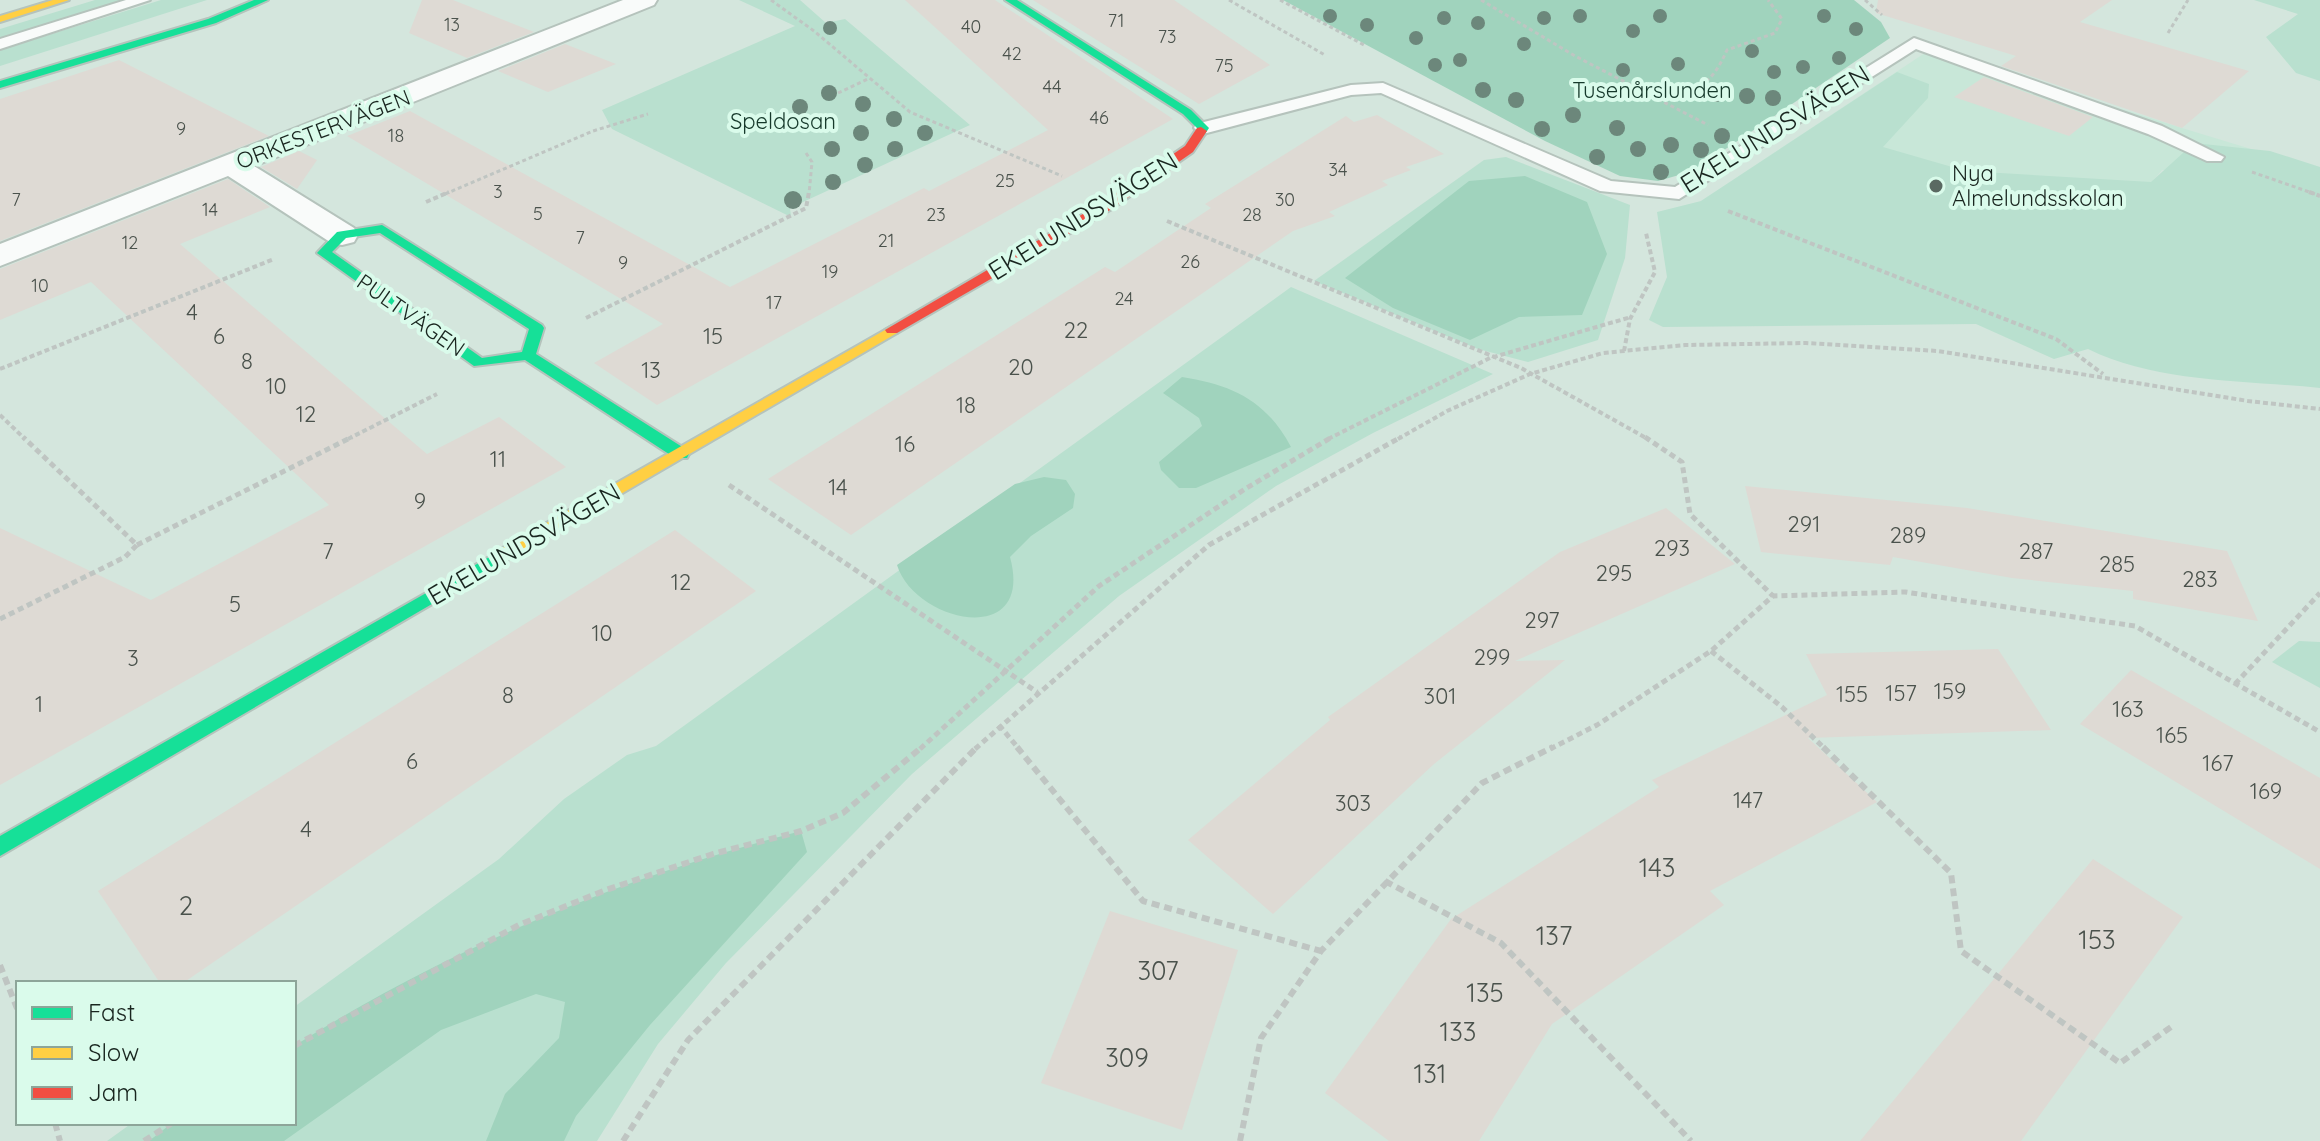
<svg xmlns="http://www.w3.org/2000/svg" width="2320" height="1141" font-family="Quicksand,sans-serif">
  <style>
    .built { fill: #c8e7d8 }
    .green { fill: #b9e0cf }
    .forest { fill: #a0d3bd }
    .building { fill: #dedad4 }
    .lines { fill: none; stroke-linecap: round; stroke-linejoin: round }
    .lane-casing { stroke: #b5c3bc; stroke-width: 4 }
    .street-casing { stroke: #b5c3bc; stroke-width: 4 }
    .fast-casing { stroke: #b5c3bc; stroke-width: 4 }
    .slow-casing { stroke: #b5c3bc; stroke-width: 4 }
    .jam-casing { stroke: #b5c3bc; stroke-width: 4 }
    .path-far3 { stroke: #bfc5c2; stroke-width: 3; stroke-dasharray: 4 3; stroke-linecap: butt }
    .path-far2 { stroke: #bfc5c2; stroke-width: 4; stroke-dasharray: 5 3; stroke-linecap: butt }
    .path-far1 { stroke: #bfc5c2; stroke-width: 5; stroke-dasharray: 6 4; stroke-linecap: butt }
    .path { stroke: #bfc5c2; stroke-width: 6; stroke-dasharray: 8 5; stroke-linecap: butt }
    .lane { fill: #f9fbfa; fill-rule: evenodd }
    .street { fill: #f9fbfa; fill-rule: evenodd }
    .fast { fill: #16e098; fill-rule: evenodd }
    .slow { fill: #ffcf43; fill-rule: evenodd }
    .jam { fill: #f24e42; fill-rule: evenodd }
    .tree { fill: #6c877b }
    .poi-dot { fill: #5a6962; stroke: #dafbeb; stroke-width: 3 }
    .labels { text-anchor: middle; stroke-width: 8; stroke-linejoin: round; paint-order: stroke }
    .far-number-label { font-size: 18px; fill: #4a524c }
    .far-park-label { font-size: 22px; fill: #16392b; stroke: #dafbeb }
    .far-street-label { font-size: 22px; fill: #19251f; stroke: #dafbeb }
    .far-poi-label { font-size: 22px; fill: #19251f; stroke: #dafbeb; text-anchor: start }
    .number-label { font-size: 22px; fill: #4a524c }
    .street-label { font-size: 26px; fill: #19251f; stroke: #dafbeb }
    .near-number-label { font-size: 26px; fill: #4a524c }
  </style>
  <rect width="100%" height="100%" fill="#d4e6dd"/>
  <path class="built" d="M1931,49L2182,128L2320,170H2162L2028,328L1701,201Z"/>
  <g class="green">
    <path d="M95,0H128L0,39V29Z"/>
    <path d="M161,0H207L0,66V50Z"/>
    <path d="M739,0H800L826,23L845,19L970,125L790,208L791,217L612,129L602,110L795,26Z"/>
    <path d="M2254,0H2320V81L2296,73L2266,37L2298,14Z"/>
    <path d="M1897,72L1929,84L1928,98L1883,147L1966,171L2151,182L2194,143L2270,151L2320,167V388C2244,380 2157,383 2088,349L2054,359L1976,324L1663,327L1649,320L1667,277L1657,212L1701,201Z"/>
    <path d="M1506,157L1630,205L1625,258L1598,340L1528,362L1478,349L1314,281L1484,160Z"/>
    <path d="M1291,287L1493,374L1373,433L1276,486L1119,596L912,774L726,963L658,1044L597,1141H107L132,1123H294V1007L499,859L564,799L627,755L656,746Z"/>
    <path d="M2299,641L2320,642V688L2272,662Z"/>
  </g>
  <g class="forest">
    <path d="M1283,0H1854L1881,22L1890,38L1693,171L1658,181L1620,176L1545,141Z"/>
    <path d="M1525,176L1587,202L1607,254L1582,315L1519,317L1470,340L1393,308L1345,278L1469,181Z"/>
    <path d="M1182,377C1232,385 1266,400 1291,447L1196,488H1179L1161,470L1159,462L1202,426L1199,418L1163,393Z"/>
    <path d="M1044,477L1066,480L1075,494L1073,508L1031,536L1010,557C1035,649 915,623 897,565L1015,484Z"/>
    <path d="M801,831L807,852L650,1025L576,1116L564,1141H486L505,1094L559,1038L565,1002L536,994L441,1030L284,1141H149L172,1123H294V1046C453,946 620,878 801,831Z"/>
  </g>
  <g class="building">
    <path d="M422,0H453L534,32L467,58L409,33Z"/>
    <path d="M905,0H995L1173,119L657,405L594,363L663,324L347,136L410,111L730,287L924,188L929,191L1048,130Z"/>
    <path d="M1033,0H1174L1270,65L1199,104Z"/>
    <path d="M1878,0H2112L2080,22L2249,71L2182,128L2001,66L2016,56L1876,13Z"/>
    <path d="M565,44L616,64L548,92L498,71Z"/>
    <path d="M119,60L269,136L0,241V99Z"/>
    <path d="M1984,77L2093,117L2069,136L1954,97Z"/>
    <path d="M1377,115L1444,154L1406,167L1411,170L1382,181L1388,185L1329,212L1335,216L1293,231L851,535L768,479L1105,267L1115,272L1211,208L1205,204L1346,116L1354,122Z"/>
    <path d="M299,151L317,160L297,189L261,167Z"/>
    <path d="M228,179L270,207L180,244L251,305L427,454L499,417L566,467L0,785V528L151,600L329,505L91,282L0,320V269Z"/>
    <path d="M1745,486L1967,508L2227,551L2258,621L2133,599V591L2012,578L1893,557L1890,565L1761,552Z"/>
    <path d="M1666,508L1735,564L1515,661L1565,660L1434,764L1273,914L1188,840L1330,720L1328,717L1560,552Z"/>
    <path d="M675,530L756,591L183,983H160L98,891Z"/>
    <path d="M1998,649L2051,730L1808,738L1877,802L1710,891L1724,905L1552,1024L1479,1141H1389L1325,1093L1451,919L1659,787L1652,780L1827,695L1806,654Z"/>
    <path d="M2131,670L2320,778V869L2080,724Z"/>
    <path d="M2093,859L2183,917L2021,1141H1860Z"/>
    <path d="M1110,911L1238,950L1182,1130L1041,1083Z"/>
  </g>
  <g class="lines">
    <defs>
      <g id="lane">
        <path d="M126,0H150L0,49V39Z"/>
        <path d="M1914,38L2162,126L2224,157L2221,161H2207L2148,134L1916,49L1679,199L1600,191L1381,93L1351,95L1203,134L1194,128L1196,124L1351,85L1383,83L1611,181L1675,187Z"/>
      </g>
      <path id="street" d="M623,0H657L654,5L254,166L354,228L358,235L354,242L342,245L330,242L228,176L0,266V244Z"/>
      <g id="fast">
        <path d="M254,0H268L216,23L0,88V81L208,19Z"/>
        <path d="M1005,0H1017L1191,110L1209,128L1205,134H1197V128L1183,114Z"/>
        <path d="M382,225L542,325L544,328L536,354L687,450L689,454L687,458H675L525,360L474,366L317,253L337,232ZM380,233L529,329L522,352L482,358L332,252L346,238Z"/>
        <path d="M505,548L511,550L514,554L511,558L0,856V836Z"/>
      </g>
      <g id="slow">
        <path d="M53,0H69L0,22V16Z"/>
        <path d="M892,326L897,327V333L511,558H499L496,554L499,550Z"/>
      </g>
      <path id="jam" d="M1201,127L1207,131L1193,152L1110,210L897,333H887L885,330L1100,204L1185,146L1197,128Z"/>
    </defs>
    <use href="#lane" class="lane-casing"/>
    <use href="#street" class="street-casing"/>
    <use href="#fast" class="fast-casing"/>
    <use href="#slow" class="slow-casing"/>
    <use href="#jam" class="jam-casing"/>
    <g class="path-far3">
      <path d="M771,0L814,31L910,112L1062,176"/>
      <path d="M1229,0L1325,55"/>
      <path d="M1280,0L1366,46"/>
      <path d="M1481,0L1575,56L1708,125"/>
      <path d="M1865,0L1882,15"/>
      <path d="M2168,33L2188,0"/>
      <path d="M838,93L868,79"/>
      <path d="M1646,95C1690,93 1708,93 1727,50L1775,33L1782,19L1768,0"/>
      <path d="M806,153L812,162L809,194"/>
      <path d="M2252,172L2315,194"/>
      <path d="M445,194L593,131L648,114"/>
    </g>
    <g class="path-far2">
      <path d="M2309,192L2320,196"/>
      <path d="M426,202L449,192"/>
      <path d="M1728,211L2056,339L2103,374"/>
      <path d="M1167,221L1521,368L1648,439"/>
      <path d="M586,318L806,208L809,192"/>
      <path d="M1624,351L1630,319L1655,272L1646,233"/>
      <path d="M0,369L274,259"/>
      <path d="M0,415L25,439"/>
      <path d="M348,439L437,394"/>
      <path d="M1328,439L1490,358L1631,317"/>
      <path d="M1398,439L1447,411L1530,374L1603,353L1685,345L1806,343L1938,351L2248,401L2320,409"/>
    </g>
    <g class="path-far1">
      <path d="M1645,437L1682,462L1690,514L1773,596"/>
      <path d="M729,485L1037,692"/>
      <path d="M137,545L352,437"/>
      <path d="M0,619L125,557L137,545L23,437"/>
      <path d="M1711,651L1782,707L1825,749"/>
      <path d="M2235,684L2320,593"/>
      <path d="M999,725L1019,749"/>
      <path d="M920,749L1099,586L1245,489L1332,437"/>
      <path d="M975,749L1209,545L1401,437"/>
      <path d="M1550,749L1597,725L1711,651L1773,596L1905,592L2135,626L2320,732"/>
    </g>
    <g class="path">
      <path d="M1017,747L1143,901L1321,951"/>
      <path d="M1823,747L1951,873L1961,951L2120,1063L2171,1027"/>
      <path d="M1385,881L1501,943L1691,1141"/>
      <path d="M0,965L18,1011"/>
      <path d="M294,1046L519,925L606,890L713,854L801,831L843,813L922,747"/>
      <path d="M55,1123L60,1141"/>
      <path d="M144,1141L172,1123"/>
      <path d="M623,1141L688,1040L977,747"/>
      <path d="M1240,1141L1261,1038L1321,951L1482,783L1553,747"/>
    </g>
    <use href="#lane" class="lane"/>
    <use href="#street" class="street"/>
    <use href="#fast" class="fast"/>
    <use href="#slow" class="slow"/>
    <use href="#jam" class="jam"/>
  </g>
  <g class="tree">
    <circle cx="1330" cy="16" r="7"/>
    <circle cx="1580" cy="16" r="7"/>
    <circle cx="1660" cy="16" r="7"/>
    <circle cx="1824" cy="16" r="7"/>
    <circle cx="1444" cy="18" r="7"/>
    <circle cx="1544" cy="18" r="7"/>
    <circle cx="1478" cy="23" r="7"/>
    <circle cx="1367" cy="25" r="7"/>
    <circle cx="830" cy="28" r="7"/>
    <circle cx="1856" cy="29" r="7"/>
    <circle cx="1633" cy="31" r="7"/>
    <circle cx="1416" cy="38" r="7"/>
    <circle cx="1524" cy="44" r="7"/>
    <circle cx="1752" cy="51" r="7"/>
    <circle cx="1839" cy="58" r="7"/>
    <circle cx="1460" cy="60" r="7"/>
    <circle cx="1678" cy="64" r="7"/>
    <circle cx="1435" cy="65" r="7"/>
    <circle cx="1803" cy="67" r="7"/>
    <circle cx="1623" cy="70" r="7"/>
    <circle cx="1774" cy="72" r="7"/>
    <circle cx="1483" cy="90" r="8"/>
    <circle cx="829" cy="93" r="8"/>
    <circle cx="1716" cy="94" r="8"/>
    <circle cx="1747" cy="96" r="8"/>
    <circle cx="1773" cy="98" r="8"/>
    <circle cx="1516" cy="100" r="8"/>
    <circle cx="863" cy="104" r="8"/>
    <circle cx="800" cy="107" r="8"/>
    <circle cx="1573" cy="115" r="8"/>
    <circle cx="894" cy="119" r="8"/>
    <circle cx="767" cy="121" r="8"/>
    <circle cx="1617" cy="128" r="8"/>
    <circle cx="1542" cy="129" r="8"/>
    <circle cx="861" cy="133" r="8"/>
    <circle cx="925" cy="133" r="8"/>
    <circle cx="1722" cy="136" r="8"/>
    <circle cx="1671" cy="145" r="8"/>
    <circle cx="832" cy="149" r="8"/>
    <circle cx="895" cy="149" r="8"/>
    <circle cx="1638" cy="149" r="8"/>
    <circle cx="1701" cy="150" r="8"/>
    <circle cx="1597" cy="157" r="8"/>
    <circle cx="865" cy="165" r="8"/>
    <circle cx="1661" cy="172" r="8"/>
    <circle cx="833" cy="182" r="8"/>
    <circle cx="793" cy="200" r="9"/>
  </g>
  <circle class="poi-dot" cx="1936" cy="186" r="8"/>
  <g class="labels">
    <g class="far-number-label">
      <text x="1116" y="27">71</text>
      <text x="452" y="31">13</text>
      <text x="971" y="33">40</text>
      <text x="1167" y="43">73</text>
      <text x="1012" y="60">42</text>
      <text x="1224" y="72">75</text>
      <text x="1052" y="93">44</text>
      <text x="1099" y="124">46</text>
      <text x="181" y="135">9</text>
      <text x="396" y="142">18</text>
      <text x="1338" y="176">34</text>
      <text x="1005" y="187">25</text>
      <text x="498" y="198">3</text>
      <text x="16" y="206">7</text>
      <text x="1285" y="206">30</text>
      <text x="210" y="216">14</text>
      <text x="538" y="220">5</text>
      <text x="936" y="221">23</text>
      <text x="1252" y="221">28</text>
      <text x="580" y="244">7</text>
      <text x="886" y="247">21</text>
      <text x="130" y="249">12</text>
      <text x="1190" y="268">26</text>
      <text x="623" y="269">9</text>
      <text x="830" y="278">19</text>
      <text x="40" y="292">10</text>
      <text x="1124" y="305">24</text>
      <text x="774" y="309">17</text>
    </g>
    <g class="far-park-label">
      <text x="1652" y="98">Tusenårslunden</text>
      <text x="783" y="129">Speldosan</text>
    </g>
    <g class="far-street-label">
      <text transform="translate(323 129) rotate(-21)" y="8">ORKESTERVÄGEN</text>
      <text transform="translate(411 315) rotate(35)" y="8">PULTVÄGEN</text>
    </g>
    <g class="far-poi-label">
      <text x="1952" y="181">Nya<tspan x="1952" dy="25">Almelundsskolan</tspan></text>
    </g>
    <g class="number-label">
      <text x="192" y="320">4</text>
      <text x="1076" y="338">22</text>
      <text x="219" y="344">6</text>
      <text x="713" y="344">15</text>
      <text x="247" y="369">8</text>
      <text x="1021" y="375">20</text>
      <text x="651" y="378">13</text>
      <text x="276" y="394">10</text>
      <text x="966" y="413">18</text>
      <text x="306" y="422">12</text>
      <text x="905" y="452">16</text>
      <text x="498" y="467">11</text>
      <text x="838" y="495">14</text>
      <text x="420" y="509">9</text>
      <text x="1804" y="532">291</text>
      <text x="1908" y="543">289</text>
      <text x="1672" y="556">293</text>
      <text x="328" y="559">7</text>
      <text x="2036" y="559">287</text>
      <text x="2117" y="572">285</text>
      <text x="1614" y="581">295</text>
      <text x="2200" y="587">283</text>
      <text x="681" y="590">12</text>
      <text x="235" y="612">5</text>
      <text x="1542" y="628">297</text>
      <text x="602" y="641">10</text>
      <text x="1492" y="665">299</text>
      <text x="133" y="666">3</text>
      <text x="1950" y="699">159</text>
      <text x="1901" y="701">157</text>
      <text x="1852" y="702">155</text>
      <text x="508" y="703">8</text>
      <text x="1440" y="704">301</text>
      <text x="39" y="712">1</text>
      <text x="2128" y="717">163</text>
      <text x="2172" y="743">165</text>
      <text x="412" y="769">6</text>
      <text x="2218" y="771">167</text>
      <text x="2266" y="799">169</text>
      <text x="1748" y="808">147</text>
      <text x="1353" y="811">303</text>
      <text x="306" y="837">4</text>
    </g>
    <g class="street-label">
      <text transform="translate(1775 129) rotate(-32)" y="9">EKELUNDSVÄGEN</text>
      <text transform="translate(1083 216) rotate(-32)" y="9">EKELUNDSVÄGEN</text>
      <text transform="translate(524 544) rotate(-30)" y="9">EKELUNDSVÄGEN</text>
    </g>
    <g class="near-number-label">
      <text x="1657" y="877">143</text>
      <text x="186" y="915">2</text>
      <text x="1554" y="945">137</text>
      <text x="2097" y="949">153</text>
      <text x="1158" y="980">307</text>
      <text x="1485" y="1002">135</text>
      <text x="1458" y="1041">133</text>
      <text x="1127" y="1067">309</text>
      <text x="1430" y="1083">131</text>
    </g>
  </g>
  <rect x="16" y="981" width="280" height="144" fill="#dafbeb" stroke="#8da599" stroke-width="2"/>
  <rect x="32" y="1007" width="40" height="12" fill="#16e098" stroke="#8da599" stroke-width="2"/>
  <text x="88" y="1021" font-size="24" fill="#19251f">Fast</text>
  <rect x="32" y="1047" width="40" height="12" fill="#ffcf43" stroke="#8da599" stroke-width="2"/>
  <text x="88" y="1061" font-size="24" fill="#19251f">Slow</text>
  <rect x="32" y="1087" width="40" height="12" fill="#f24e42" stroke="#8da599" stroke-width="2"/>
  <text x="88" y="1101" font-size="24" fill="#19251f">Jam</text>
</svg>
